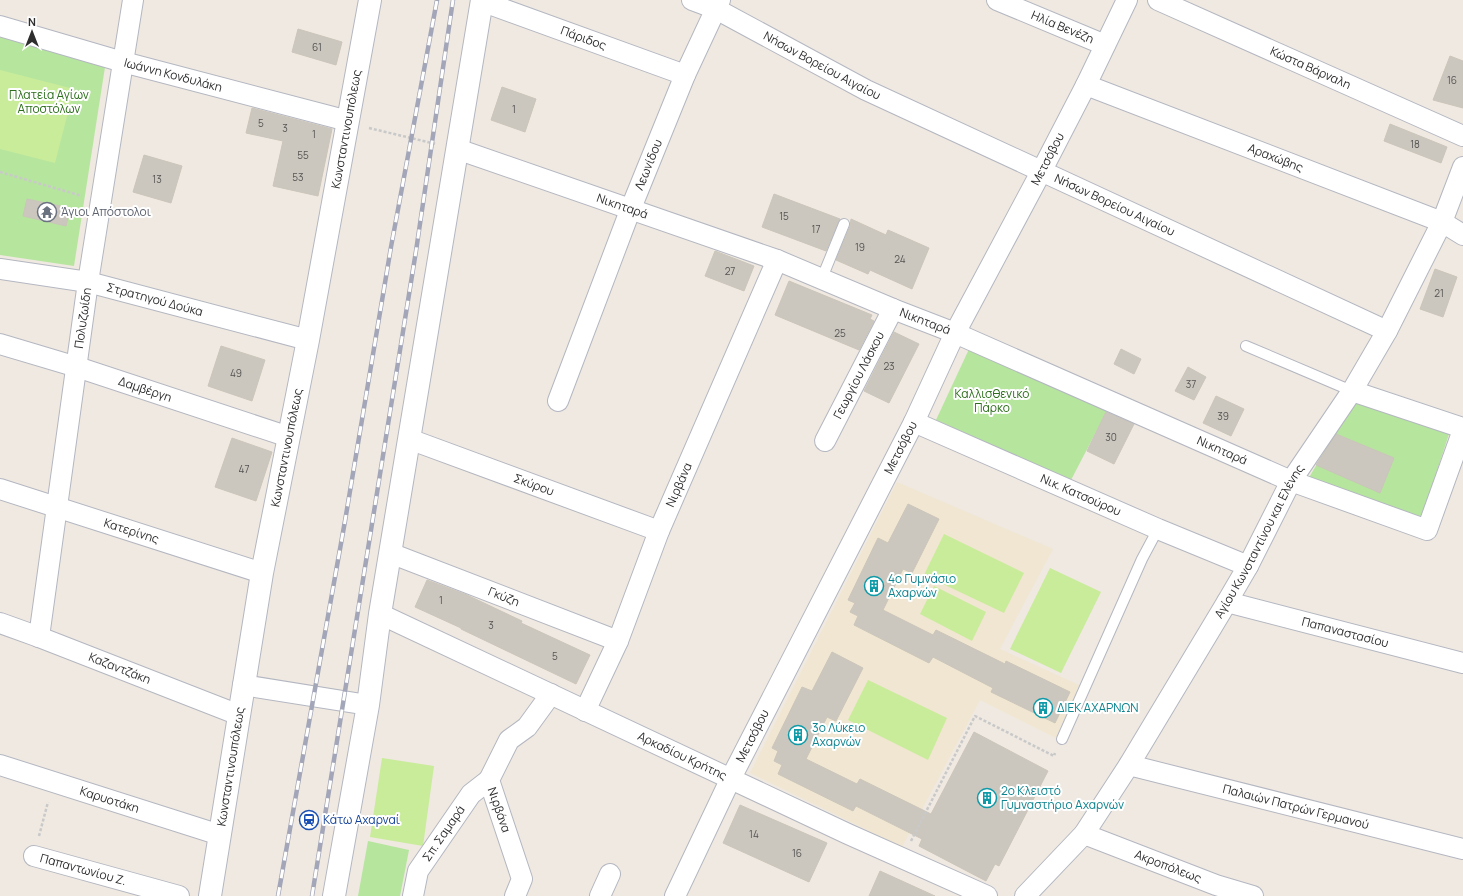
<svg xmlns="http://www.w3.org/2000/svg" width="1463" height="896" font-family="Manrope,sans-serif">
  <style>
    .education { fill: #f0e6d1 }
    .green { fill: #b6e59e }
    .pitch { fill: #c9ec9a }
    .building { fill: #cbc7bf; stroke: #cbc5ba }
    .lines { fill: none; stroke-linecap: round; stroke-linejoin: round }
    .service-casing { stroke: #b4b7c1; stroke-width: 12 }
    .minor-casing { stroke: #b4b7c1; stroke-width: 22 }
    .tertiary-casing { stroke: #b4b7c1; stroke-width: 24 }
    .path { stroke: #c9c9c9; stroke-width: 2.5; stroke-dasharray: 3 2; stroke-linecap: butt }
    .service { stroke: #fff; stroke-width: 10 }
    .minor { stroke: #fff; stroke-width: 20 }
    .tertiary { stroke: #fff; stroke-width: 22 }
    .rail-casing { stroke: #a3a6b8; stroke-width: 4.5 }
    .rail { stroke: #fff; stroke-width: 3; stroke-dasharray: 9; stroke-linecap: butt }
    .labels { text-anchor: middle; stroke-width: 4; stroke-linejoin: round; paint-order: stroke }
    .number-label { font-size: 10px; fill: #555452 }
    .street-label { font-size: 12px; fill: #2e2e2e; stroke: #fff }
    .park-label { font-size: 12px; fill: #2c6e1b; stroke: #fff }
    .worship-label { font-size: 12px; fill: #5b616d; stroke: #fff; text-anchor: start }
    .culture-label { font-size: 12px; fill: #0d838f; stroke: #fff; text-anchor: start }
    .transit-label { font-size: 12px; fill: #164399; stroke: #fff; text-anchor: start }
  </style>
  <rect width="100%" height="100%" fill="#efe9e1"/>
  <path class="education" d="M897,482L1053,549L1000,649L1079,685L1056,738L980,700L902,847L750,773Z"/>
  <g class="green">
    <path d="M0,37L105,67L74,266L0,255Z"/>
    <path d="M970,347L1108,409L1071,480L936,420Z"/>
    <path d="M1355,400L1450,431L1417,532L1301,491Z"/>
    <path d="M368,841L409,850L400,896H358Z"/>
  </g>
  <g class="pitch">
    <path d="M0,70L74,89L55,163L0,149Z"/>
    <path d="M944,534L1024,573L1004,613L924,575Z"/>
    <path d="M1050,568L1101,592L1061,673L1010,649Z"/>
    <path d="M934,586L986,612L972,641L920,614Z"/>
    <path d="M868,680L947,718L928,760L848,720Z"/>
    <path d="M382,758L434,766L423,846L370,837Z"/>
  </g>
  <g class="building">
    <path d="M298,29L342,42L336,65L292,52Z"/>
    <path d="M1450,56L1463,61V108L1433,100Z"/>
    <path d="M502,87L536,99L525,132L491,120Z"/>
    <path d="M252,108L332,129L318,196L273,186L283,141L246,133Z"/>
    <path d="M1390,124L1447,147L1441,163L1384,141Z"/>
    <path d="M144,155L182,166L171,203L133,192Z"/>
    <path d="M774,194L840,219L826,251L762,227Z"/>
    <path d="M27,199L70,208L66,226L23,216Z"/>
    <path d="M851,219L886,235L888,230L929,248L912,289L870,270L868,274L836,260L850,226Z"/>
    <path d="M715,251L754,266L744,291L705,276Z"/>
    <path d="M1435,269L1457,277L1443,317L1420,309Z"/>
    <path d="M789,281L872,315L870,319L874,321L859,350L775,315Z"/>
    <path d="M894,332L919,344L889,403L864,391Z"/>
    <path d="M221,346L265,360L252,401L208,386Z"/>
    <path d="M1121,349L1141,359L1134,374L1114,364Z"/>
    <path d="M1188,367L1206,377L1194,400L1175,391Z"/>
    <path d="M1216,396L1244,409L1231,436L1203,423Z"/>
    <path d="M1106,412L1134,424L1114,464L1087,451Z"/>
    <path d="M1336,434L1394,458L1380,493L1316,465Z"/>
    <path d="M232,438L272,452L256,501L215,487Z"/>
    <path d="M908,504L939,519L912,573L903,569L883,610L933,635L936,630L1005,664L1006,661L1070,692L1055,723L991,692L993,688L933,657L929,663L854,625L858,616L850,612L855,603L848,600L878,538L888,543Z"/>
    <path d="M427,580L467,595L522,621L521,623L590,655L576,684L461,629V628L415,607Z"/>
    <path d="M832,652L863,668L836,721L827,717L806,759L857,784L860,779L931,814L974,732L1048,771L999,866L995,864L986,881L919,846L922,839L856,806L853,811L778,774L782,765L774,761L778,751L772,748L802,687L812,691Z"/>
    <path d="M740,805L827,843L809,882L723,843Z"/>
    <path d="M880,871L935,896H869Z"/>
  </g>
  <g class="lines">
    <defs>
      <g id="service">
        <path d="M822,278L844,224"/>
        <path d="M1246,346L1352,391"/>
        <path d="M1062,739L1142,559L1158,529"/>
      </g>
      <g id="minor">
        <path id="s1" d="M692,0L716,9L866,90L1387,331"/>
        <path id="s2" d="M997,0L1105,45"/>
        <path id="s3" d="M1158,0L1463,136"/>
        <path id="s4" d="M481,1L685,75"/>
        <path id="s5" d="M0,26L123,62L348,121"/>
        <path id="s6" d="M1086,85L1442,222L1463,235"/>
        <path id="s7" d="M457,149L777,260L893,309L955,333L1291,481L1427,530L1463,430"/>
        <path id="s8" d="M0,269L88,282L308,340"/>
        <path id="s9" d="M0,344L77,367L289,437"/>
        <path d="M1352,391L1463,428"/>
        <path id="s10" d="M558,401L631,208L685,75L720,0"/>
        <path id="s11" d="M914,422L1158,529L1248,566"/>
        <path id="s12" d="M409,439L659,531"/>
        <path id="s13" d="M825,441L893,309"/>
        <path id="s14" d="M0,489L262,573"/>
        <path id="s15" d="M390,553L618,641"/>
        <path id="s16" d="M1227,602L1463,663"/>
        <path id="s17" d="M380,614L848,834L987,896"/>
        <path id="s18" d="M0,623L39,637L239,715"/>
        <path id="s19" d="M39,637L88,282L133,0"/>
        <path d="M243,685L368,705"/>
        <path id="s20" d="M585,711L618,641L659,531L777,260"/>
        <path id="s21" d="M0,765L220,835"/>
        <path id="s22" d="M1129,765L1463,849"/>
        <path id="s23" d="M1084,834L1216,885L1253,896"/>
        <path id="s24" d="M34,856L179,896"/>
        <path id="s25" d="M413,896L418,871L471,794L489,780"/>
        <path d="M515,896L522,879L489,780L509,740L527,727L551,694"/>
        <path d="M600,896L610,874"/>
        <path id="s26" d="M675,896L731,778L914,422L955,333L1041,172L1086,85L1127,0"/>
        <path id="s27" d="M1025,896L1084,834L1129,765L1227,602L1248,566L1291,481L1352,391L1387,331L1442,222L1463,167"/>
      </g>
      <g id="tertiary">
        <path id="s28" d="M210,896L262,573L308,340L370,0"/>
        <path d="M334,896L368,705L380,614L482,0"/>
      </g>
    </defs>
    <use href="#service" class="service-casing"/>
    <use href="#minor" class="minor-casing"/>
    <use href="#tertiary" class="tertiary-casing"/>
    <g class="path">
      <path d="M369,128L436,144"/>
      <path d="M0,172L82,196"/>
      <path d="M39,836L48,802"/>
      <path d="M911,841L975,716L1054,756L1055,753"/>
    </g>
    <use href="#service" class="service"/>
    <use href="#minor" class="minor"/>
    <use href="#tertiary" class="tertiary"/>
    <defs>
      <g id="rail">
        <path d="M278,896L345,521L391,247L437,0"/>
        <path d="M312,896L416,251L453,0"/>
      </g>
    </defs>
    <use href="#rail" class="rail-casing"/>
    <use href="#rail" class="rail"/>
  </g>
  <defs>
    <symbol id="temple-ring" viewBox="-11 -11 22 22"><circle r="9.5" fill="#fff" stroke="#6b7280" stroke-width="1.5"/><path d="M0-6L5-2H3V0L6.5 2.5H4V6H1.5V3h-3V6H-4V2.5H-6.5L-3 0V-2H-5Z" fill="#6b7280"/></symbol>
    <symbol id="building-ring" viewBox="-11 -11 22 22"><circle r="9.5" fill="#fff" stroke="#0f9aa8" stroke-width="1.5"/><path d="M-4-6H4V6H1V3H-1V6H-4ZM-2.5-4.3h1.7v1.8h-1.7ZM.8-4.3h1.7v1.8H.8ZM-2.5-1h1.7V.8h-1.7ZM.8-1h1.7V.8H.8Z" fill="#0f9aa8"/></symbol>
    <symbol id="station-ring" viewBox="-11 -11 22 22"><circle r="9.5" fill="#fff" stroke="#1a4fb4" stroke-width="1.5"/><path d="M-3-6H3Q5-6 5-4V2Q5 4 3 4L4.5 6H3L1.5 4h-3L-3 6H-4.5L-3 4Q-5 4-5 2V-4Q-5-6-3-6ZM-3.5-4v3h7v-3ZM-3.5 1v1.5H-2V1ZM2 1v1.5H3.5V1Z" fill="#1a4fb4"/></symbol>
  </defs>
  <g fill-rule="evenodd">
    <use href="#temple-ring" x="36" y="201" width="22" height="22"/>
    <use href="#building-ring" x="863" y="575" width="22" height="22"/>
    <use href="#building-ring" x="1032" y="697" width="22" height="22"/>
    <use href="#building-ring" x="787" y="724" width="22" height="22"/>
    <use href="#building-ring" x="976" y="787" width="22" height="22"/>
    <use href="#station-ring" x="298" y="809" width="22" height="22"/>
  </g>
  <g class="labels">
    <g class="number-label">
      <text x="317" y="51">61</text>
      <text x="1452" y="84">16</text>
      <text x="514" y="113">1</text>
      <text x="261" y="127">5</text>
      <text x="285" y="132">3</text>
      <text x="314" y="138">1</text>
      <text x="1415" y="148">18</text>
      <text x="303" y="159">55</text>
      <text x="298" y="181">53</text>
      <text x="157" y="183">13</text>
      <text x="784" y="220">15</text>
      <text x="816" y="233">17</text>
      <text x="860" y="251">19</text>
      <text x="900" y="263">24</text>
      <text x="730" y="275">27</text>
      <text x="1439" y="297">21</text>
      <text x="840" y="337">25</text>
      <text x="889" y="370">23</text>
      <text x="236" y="377">49</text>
      <text x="1191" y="388">37</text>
      <text x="1223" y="420">39</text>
      <text x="1111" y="441">30</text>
      <text x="244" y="473">47</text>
      <text x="441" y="604">1</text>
      <text x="491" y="629">3</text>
      <text x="555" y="660">5</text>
      <text x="754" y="838">14</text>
      <text x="797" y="857">16</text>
    </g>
    <g class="street-label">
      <text dy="4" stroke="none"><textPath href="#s2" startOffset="71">Ηλία Βενέζη</textPath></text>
      <text dy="4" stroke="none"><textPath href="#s4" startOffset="109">Πάριδος</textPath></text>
      <text dy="4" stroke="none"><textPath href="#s1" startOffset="146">Νήσων Βορείου Αιγαίου</textPath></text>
      <text dy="4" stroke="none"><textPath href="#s3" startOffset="167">Κώστα Βάρναλη</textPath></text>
      <text dy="4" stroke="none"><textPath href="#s5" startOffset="180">Ιωάννη Κονδυλάκη</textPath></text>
      <text dy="4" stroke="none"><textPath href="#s28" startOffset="779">Κωνσταντινουπόλεως</textPath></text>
      <text dy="4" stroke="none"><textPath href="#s6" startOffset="203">Αραχώβης</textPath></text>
      <text dy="4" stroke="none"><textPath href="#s26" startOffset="826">Μετσόβου</textPath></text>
      <text dy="4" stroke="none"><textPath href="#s10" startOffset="253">Λεωνίδου</textPath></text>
      <text dy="4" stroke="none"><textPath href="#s7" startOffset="175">Νικηταρά</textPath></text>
      <text dy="4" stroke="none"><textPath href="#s1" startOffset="470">Νήσων Βορείου Αιγαίου</textPath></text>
      <text dy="4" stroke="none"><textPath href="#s8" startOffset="158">Στρατηγού Δούκα</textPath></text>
      <text dy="4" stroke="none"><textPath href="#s19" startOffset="322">Πολυζωίδη</textPath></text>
      <text dy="4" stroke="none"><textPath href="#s7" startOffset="499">Νικηταρά</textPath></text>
      <text dy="4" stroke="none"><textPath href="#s13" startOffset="74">Γεωργίου Λάσκου</textPath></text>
      <text dy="4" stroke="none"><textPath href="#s9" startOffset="152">Δαμβέργη</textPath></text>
      <text dy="4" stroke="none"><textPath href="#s28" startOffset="455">Κωνσταντινουπόλεως</textPath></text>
      <text dy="4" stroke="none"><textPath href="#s26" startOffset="502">Μετσόβου</textPath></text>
      <text dy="4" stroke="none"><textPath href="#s7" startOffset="823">Νικηταρά</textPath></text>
      <text dy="4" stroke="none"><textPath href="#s12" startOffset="133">Σκύρου</textPath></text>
      <text dy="4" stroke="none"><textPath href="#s20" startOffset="245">Νιρβάνα</textPath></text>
      <text dy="4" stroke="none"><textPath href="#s11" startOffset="182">Νικ. Κατσούρου</textPath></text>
      <text dy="4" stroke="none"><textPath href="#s14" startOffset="138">Κατερίνης</textPath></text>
      <text dy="4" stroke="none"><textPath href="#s27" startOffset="427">Αγίου Κωνσταντίνου και Ελένης</textPath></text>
      <text dy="4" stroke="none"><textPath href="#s15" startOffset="122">Γκύζη</textPath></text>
      <text dy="4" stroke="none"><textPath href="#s16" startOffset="122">Παπαναστασίου</textPath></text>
      <text dy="4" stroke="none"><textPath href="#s18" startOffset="128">Καζαντζάκη</textPath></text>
      <text dy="4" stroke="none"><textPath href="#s26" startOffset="178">Μετσόβου</textPath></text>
      <text dy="4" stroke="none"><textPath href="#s17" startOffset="334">Αρκαδίου Κρήτης</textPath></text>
      <text dy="4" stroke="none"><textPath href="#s28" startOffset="131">Κωνσταντινουπόλεως</textPath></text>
      <text dy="4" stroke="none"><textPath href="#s21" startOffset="115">Καρυοτάκη</textPath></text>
      <text dy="4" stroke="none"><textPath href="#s22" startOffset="172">Παλαιών Πατρών Γερμανού</textPath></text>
      <text transform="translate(499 810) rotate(71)" y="4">Νιρβάνα</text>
      <text dy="4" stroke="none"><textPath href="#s25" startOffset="71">Σπ. Σαμαρά</textPath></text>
      <text dy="4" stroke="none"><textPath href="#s23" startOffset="90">Ακροπόλεως</textPath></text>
      <text dy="4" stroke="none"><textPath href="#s24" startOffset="51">Παπαντωνίου Ζ.</textPath></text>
    </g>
    <g class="park-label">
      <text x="49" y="99">Πλατεία Αγίων<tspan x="49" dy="14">Αποστόλων</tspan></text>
      <text x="992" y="398">Καλλισθενικό<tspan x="992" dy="14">Πάρκο</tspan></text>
    </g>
    <g class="worship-label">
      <text x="61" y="216">Άγιοι Απόστολοι</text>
    </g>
    <g class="culture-label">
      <text x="888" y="583">4ο Γυμνάσιο<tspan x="888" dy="14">Αχαρνών</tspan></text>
      <text x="1057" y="712">ΔΙΕΚ ΑΧΑΡΝΩΝ</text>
      <text x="812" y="732">3ο Λύκειο<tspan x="812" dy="14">Αχαρνών</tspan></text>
      <text x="1001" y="795">2ο Κλειστό<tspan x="1001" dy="14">Γυμναστήριο Αχαρνών</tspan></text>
    </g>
    <g class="transit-label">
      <text x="323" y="824">Κάτω Αχαρναί</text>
    </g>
  </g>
  <g transform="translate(32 32)" stroke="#ffffff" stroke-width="3" paint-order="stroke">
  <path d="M0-3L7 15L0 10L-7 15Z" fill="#2e2e2e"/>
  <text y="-6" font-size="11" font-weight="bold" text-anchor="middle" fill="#2e2e2e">N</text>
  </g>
</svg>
